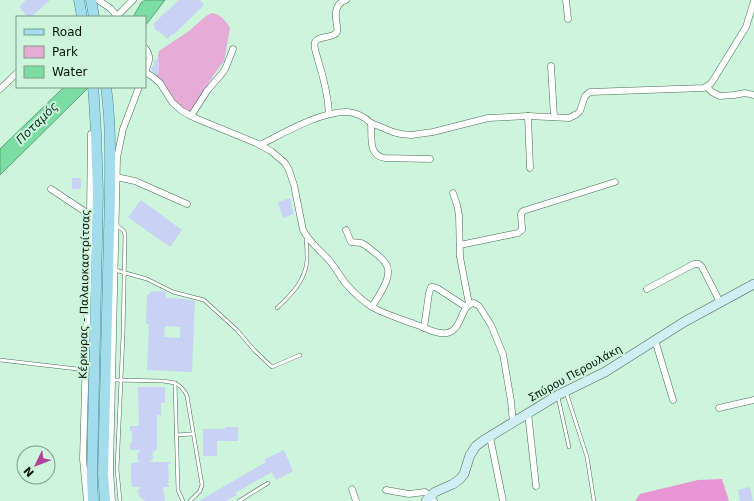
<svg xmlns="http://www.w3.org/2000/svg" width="754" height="501" font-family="'DejaVu Sans',sans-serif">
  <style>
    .green { fill: #e6abd7 }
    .forest { fill: #e796d3 }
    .water { fill: #7cdda3; stroke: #59a176 }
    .building { fill: #c9d1f4; fill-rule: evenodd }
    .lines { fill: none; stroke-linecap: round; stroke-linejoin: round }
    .lane-casing { stroke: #486b55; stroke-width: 4 }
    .street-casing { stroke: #486b55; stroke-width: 7 }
    .secondary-casing { stroke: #486b55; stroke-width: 10 }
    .primary-casing { stroke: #458894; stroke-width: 11 }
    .lane { stroke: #fff; stroke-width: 3 }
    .street { stroke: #fff; stroke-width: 6 }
    .secondary { stroke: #d1eef5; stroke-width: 9 }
    .primary { stroke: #a3ddeb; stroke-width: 10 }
    .labels { text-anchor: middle; stroke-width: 4; stroke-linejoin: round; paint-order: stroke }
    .street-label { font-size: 11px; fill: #07150c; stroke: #cdf5db }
    .water-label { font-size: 12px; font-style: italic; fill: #08331d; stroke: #cdf5db }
  </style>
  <rect width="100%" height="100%" fill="#cdf5db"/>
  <path class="green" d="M212,13C220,14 226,21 230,28L224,61L213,76L190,113C184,109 177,104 173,98C166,90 162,82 155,75L159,74L158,55L159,51L189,31L206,16Z"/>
  <path class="forest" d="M722,479L729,501H635L640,494L652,491L698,480Z"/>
  <g class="water">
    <path d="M145,0H165L145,26V17H133L141,3Z"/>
    <path d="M64,87H89L0,175V149Z"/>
  </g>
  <g class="building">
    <path d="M26,0H50L31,17H28L19,7Z"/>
    <path d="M179,0H200L204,5L173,35L172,34L167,39L159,31L158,32L154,28L155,27L153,24Z"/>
    <path d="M158,59L159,74L157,75L152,71V67L154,64V60Z"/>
    <rect x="72" y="178" width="9" height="11"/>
    <path d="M290,198L292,205H291L294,214L283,218L278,202Z"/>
    <path d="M141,200L182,230L170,247L128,217Z"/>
    <path d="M150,291L165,292H166V298L186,299L195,301L192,372L147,370L149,324H146L147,294H150ZM165,326L180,327V338L164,337Z"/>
    <path d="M138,387H165V403H161V415H157V449L152,453L153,454L152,456L154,457L150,462H172L167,465L169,467L168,469L169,471L168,473L170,475L168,476L169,478L168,480L169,482L167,483L170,487H163L165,501H145L138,495L139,493L137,492L141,487H132V483H131V463L140,462L137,458L138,457L137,455L140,450H130V443H132V431H130V426H139Z"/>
    <path d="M225,427H238V441H217V456H203V429H225Z"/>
    <path d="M284,450L293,471L276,480L272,472L235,493L237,495L226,501H199L266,462L265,459Z"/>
    <path d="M750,487L753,501H740L738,490Z"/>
  </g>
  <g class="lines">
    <defs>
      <g id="lane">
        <path d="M116,225L124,231L125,235L123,335L117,469L120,501"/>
        <path d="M115,270L147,279L173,292L204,300L237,330L254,350L272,367L300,355"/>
        <path d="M277,308C291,295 305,281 307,261C307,253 307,246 306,239"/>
        <path d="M0,360L86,370"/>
        <path d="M113,380L163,381L175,383L178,490L183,501"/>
        <path d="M175,383C181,386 184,389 187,396L202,485L200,491L190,501"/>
        <path d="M566,392L587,457L594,501"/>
        <path d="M558,397L569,447"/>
        <path d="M176,435L192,434"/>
        <path d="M239,501L268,483"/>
      </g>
      <g id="street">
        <path d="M98,0L110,8L118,17"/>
        <path d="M566,0L568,19"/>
        <path d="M117,16L133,0"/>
        <path d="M145,48C152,57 149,62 145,72"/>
        <path d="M551,66L554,117"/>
        <path d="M145,72L153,77L160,83L172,102L182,111L195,118L256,143L271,151L285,163L289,170L294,185L303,230C309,242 320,250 329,260C336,268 340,277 347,285C354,293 363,301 372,307C384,314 404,320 417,325C426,328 437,335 447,333C463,330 460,304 474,303L479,306L491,325L503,354L511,401L513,423"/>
        <path d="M707,87L712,92L720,96L734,95L745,93L754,95"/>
        <path d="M0,89L17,73"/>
        <path d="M329,114C328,95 324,79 318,60C317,55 313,47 315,42C319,35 333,39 337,32C338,30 337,28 337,26C335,15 334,4 346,0"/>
        <path d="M191,116L207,91L224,71L226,67L233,49"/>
        <path d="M528,116L530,168"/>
        <path d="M371,123L393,132L401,134L411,135L433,132L488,118L528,116L569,118L577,114L580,111L585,96L590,92L704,88L709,85L712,82L746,27L754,1"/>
        <path d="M260,145C284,133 319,112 346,112C355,112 365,117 371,123C372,137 368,156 385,158L430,159"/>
        <path d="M116,177L135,181L187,204"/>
        <path d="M51,189L90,215"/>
        <path d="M453,193L457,205L459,215L460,257L469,304"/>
        <path d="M346,230L351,242L361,243L365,245C371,250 382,257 386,264C394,276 378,296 372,307"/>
        <path d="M460,245L518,233L522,230V228L521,214L523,211L615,182"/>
        <path d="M647,289L694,264H699L702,267L720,302"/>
        <path d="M424,328L429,293L431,287H434L437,288L466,307"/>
        <path d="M655,340L673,400"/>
        <path d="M719,408L754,400"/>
        <path d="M528,413L536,486"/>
        <path d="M490,437L503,501"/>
        <path d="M352,489L356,501"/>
        <path d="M386,490L409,494L425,492L430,496L434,501"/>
        <path d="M87,501L83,459L90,215L91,134"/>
        <path d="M112,501L110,470L117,158L123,129L139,87"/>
      </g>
      <path id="secondary" d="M426,501L435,492L453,484L460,479L464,474L470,455L476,446L484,440L558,395L605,372L684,322L754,284"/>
      <g id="primary">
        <path d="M79,0L82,17"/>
        <path d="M91,0L94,17"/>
        <path d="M93,87L94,99L96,133L98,192L92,475L93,501"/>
        <path d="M105,501L103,474L110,193C110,157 111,122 106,87"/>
      </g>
    </defs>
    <use href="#lane" class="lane-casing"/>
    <use href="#street" class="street-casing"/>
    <use href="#secondary" class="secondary-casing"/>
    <use href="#primary" class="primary-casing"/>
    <use href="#lane" class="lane"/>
    <use href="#street" class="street"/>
    <use href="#secondary" class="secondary"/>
    <use href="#primary" class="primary"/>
  </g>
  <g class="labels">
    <g class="street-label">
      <text transform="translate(84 294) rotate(-89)" y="4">Κέρκυρας - Παλαιοκαστρίτσας</text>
      <text transform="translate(575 373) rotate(-29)" y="4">Σπύρου Περουλάκη</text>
    </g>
    <g class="water-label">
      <text transform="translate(37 123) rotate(-45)" y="4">Ποταμός</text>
    </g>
  </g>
  <rect x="16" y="16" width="130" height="72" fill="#cdf5db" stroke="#7e9b88"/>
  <rect x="24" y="29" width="20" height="6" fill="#a3ddeb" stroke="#7e9b88"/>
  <text x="52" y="36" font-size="12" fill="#07150c">Road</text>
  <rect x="24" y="46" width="20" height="12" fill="#e6abd7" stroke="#7e9b88"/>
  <text x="52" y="56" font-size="12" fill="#07150c">Park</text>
  <rect x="24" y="66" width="20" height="12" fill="#7cdda3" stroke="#7e9b88"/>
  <text x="52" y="76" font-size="12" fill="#07150c">Water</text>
  <g transform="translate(36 465) rotate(227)"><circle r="19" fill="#cdf5db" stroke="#7e9b88"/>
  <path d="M0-3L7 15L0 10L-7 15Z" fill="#b2419c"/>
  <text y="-6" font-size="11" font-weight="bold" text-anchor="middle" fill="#07150c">N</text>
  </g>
</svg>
